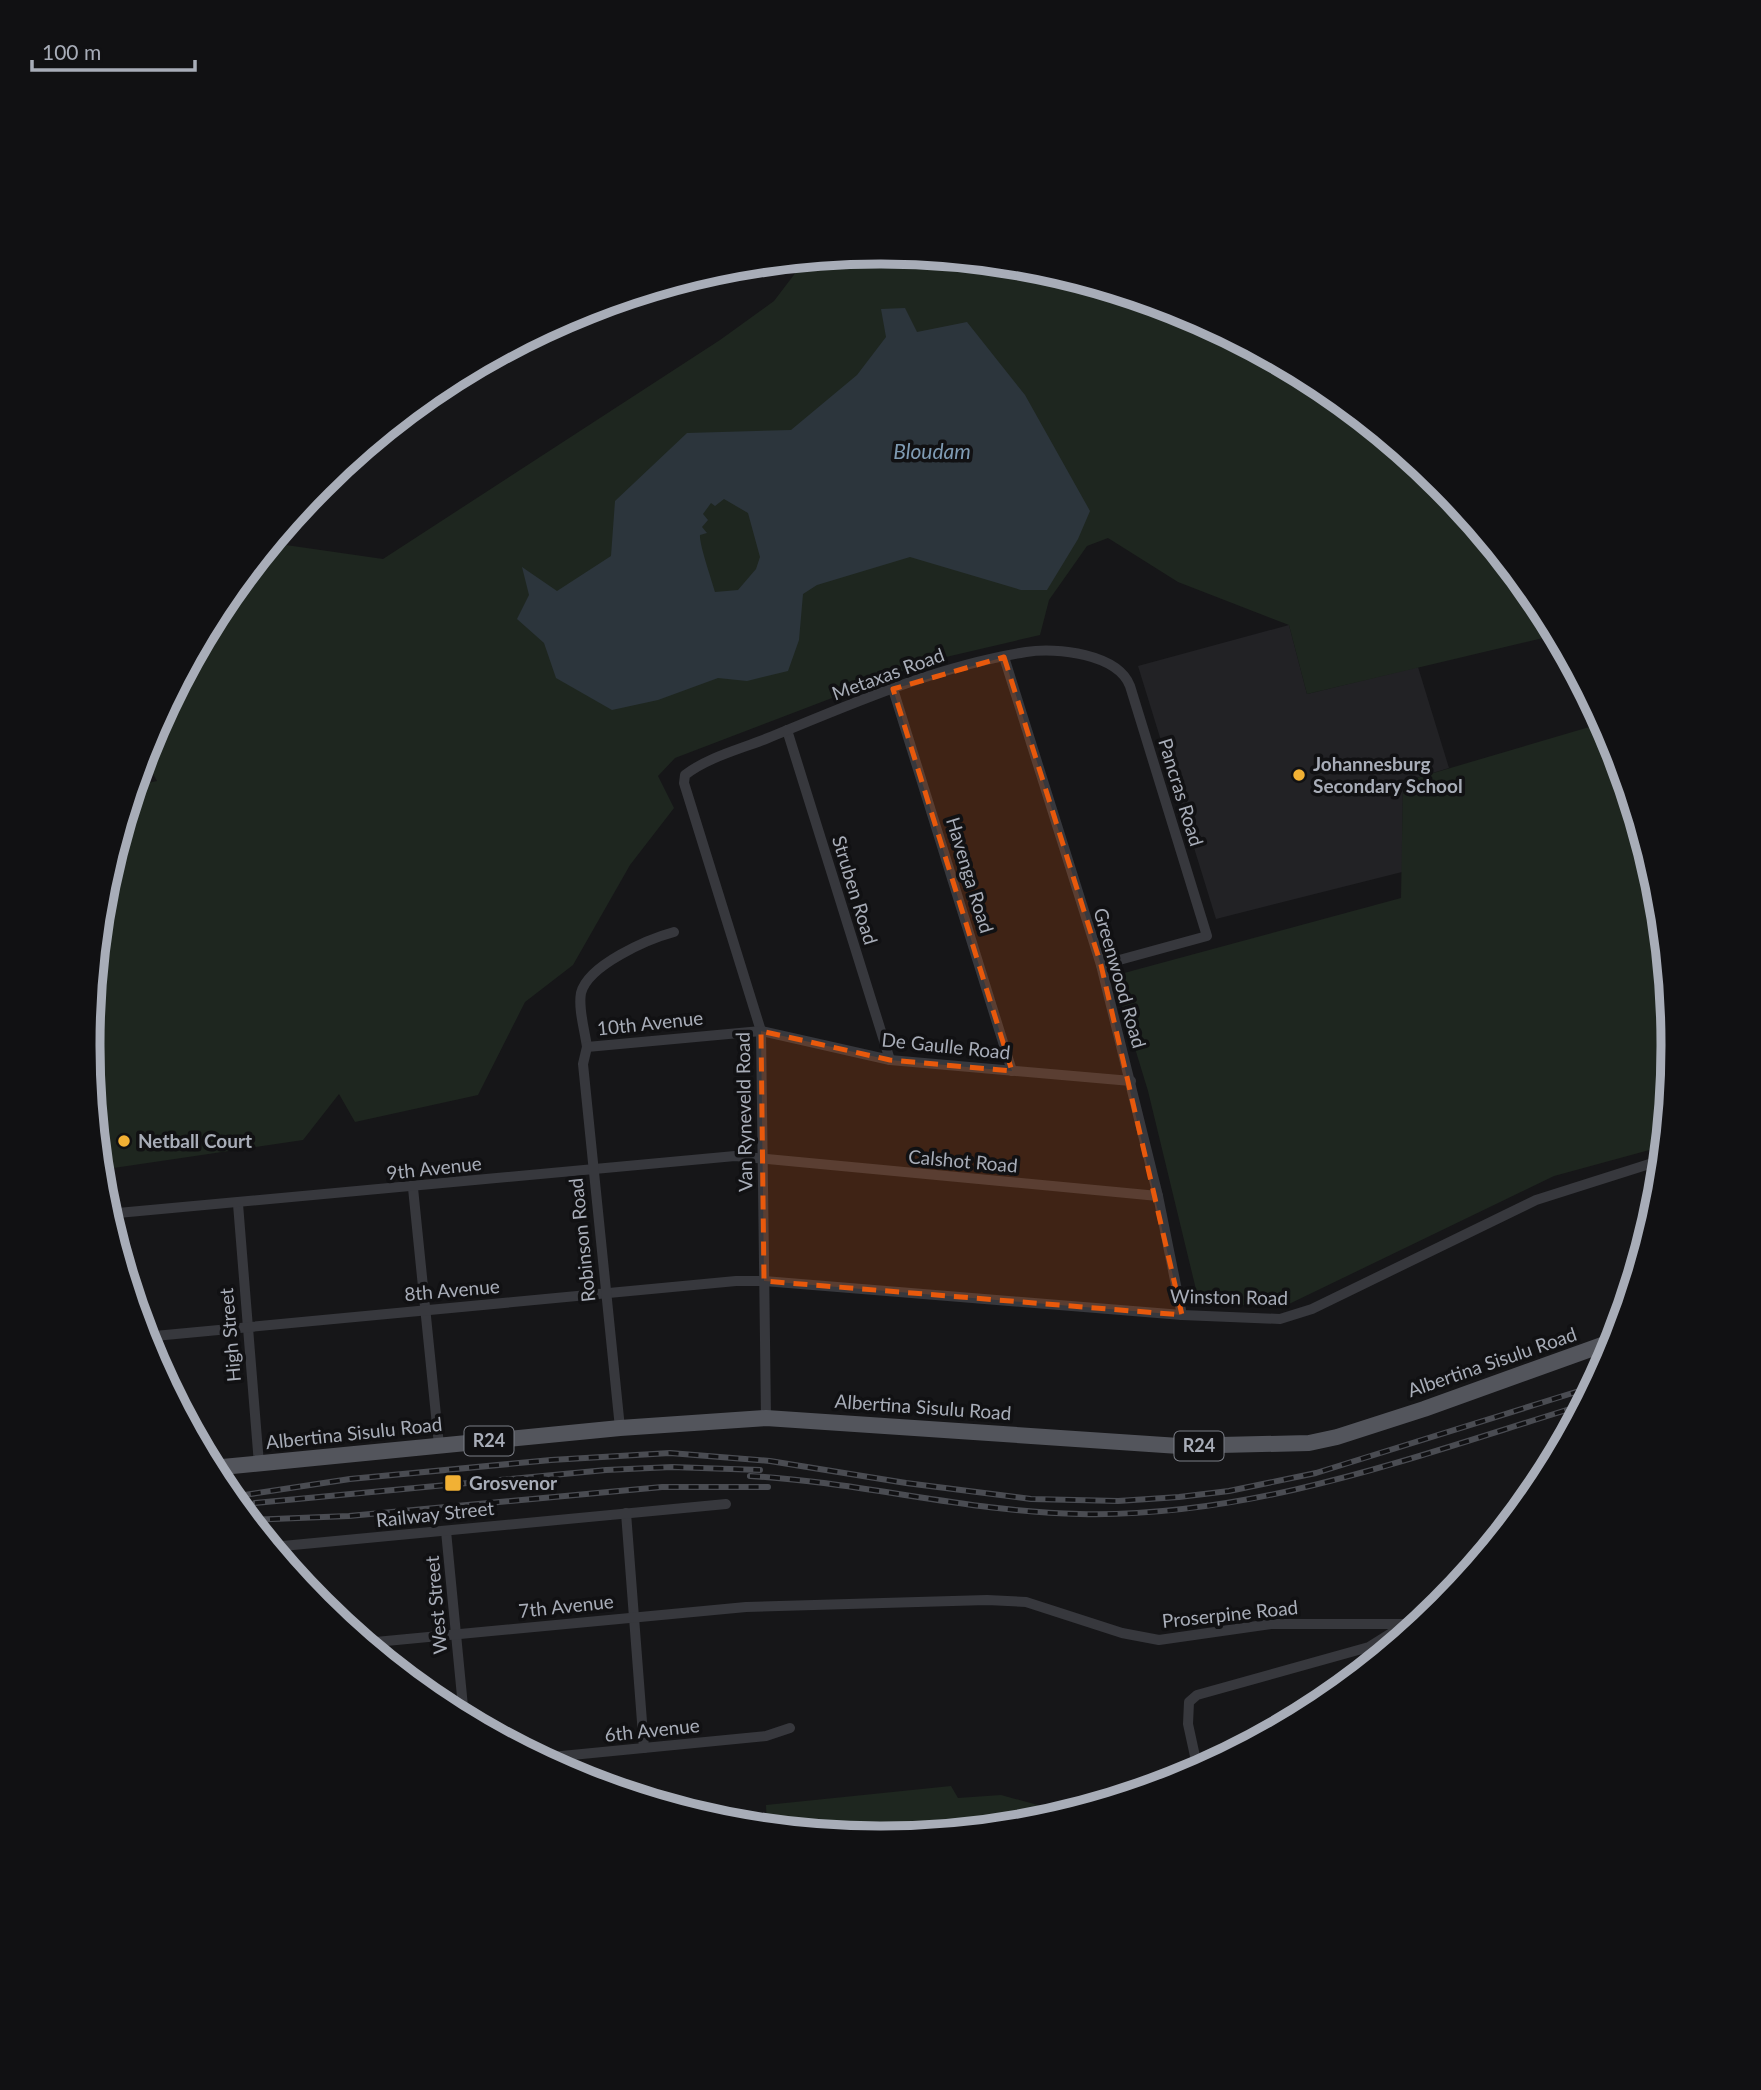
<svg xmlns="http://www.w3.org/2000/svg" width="1761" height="2090" font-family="Lato,sans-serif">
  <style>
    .built { fill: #222225 }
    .green { fill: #1e261f }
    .water { fill: #2c353c; fill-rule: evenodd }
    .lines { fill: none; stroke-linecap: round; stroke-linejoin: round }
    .street { stroke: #37383d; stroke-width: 10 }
    .primary { stroke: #53555c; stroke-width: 16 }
    .rail-casing { stroke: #4a4c52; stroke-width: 6 }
    .rail { stroke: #111113; stroke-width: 3.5; stroke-dasharray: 10; stroke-linecap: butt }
    .marked { fill: #e8590c; fill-opacity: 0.2; stroke: #e8590c; stroke-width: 5; stroke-dasharray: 14 9; stroke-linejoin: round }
    .poi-dot { fill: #f2b134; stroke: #111113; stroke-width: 2.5 }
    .labels { text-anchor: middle; stroke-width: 7; stroke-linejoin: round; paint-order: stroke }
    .shield { fill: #111113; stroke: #7b7e86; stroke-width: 2 }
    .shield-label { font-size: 18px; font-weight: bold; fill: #a8adb8 }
    .street-label { font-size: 19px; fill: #a8adb8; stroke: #111113 }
    .poi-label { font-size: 19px; font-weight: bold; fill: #a8adb8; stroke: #111113; text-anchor: start }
    .water-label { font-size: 21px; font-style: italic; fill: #7f9bb3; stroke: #111113 }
    .rim { fill: none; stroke: #a8adb8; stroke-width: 9 }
  </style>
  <rect width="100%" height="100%" fill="#161618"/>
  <path class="built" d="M1289,625L1307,694L1418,667L1449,768L1403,782L1402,872L1216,919L1138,666Z"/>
  <g class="green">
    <path d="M881,252L1036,267L1184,313L1321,386L1442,485L1540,605L1556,635L1307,694L1289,625L1178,582L1108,538L1087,546L1049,600L1040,635L929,661L675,758L658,776L674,808L630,865L573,965L525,1002L478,1095L355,1122L339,1094L303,1140L100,1170L88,1045L103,890L134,786L157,781L143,756L148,741L221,604L272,543L383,559L720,340L774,301L806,259Z"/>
    <path d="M1603,723L1613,742L1658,891L1666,972L1660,1008L1672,1056L1664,1146L1554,1176L1289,1304L1200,1306L1148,1091L1113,976L1401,898L1403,782Z"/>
    <path d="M951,1786L958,1798L1001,1795L1067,1813L1035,1823L880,1838L767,1827L766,1805Z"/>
  </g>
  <path class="water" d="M905,308L917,332L967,322L1025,395L1090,511L1078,539L1047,590H1021L910,557L817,585L803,594L799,640L788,671L747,681L718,678L658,700L612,710L556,678L544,643L517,619L529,595L522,567L557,591L611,556L615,501L687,433L791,430L857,375L886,337L881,309ZM724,499L748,513L760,557L756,569L738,590L715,592C712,581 699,544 700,535L707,533L702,527L708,520L703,514L711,503L715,506Z"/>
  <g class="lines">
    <g class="street">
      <path d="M1004,657L1101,965L1158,1196L1182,1315"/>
      <path d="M893,689L1012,1071"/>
      <path d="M787,730L890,1060"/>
      <path d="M587,1047C585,1031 578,1009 581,993C588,965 648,939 674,932"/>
      <path d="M413,1188L439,1445"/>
      <path d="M238,1204L259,1464"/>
      <path d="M107,1214L735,1156L1158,1196"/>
      <path d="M144,1337L736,1281H764L1182,1315L1280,1319L1312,1309L1536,1200L1662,1160"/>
      <path d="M766,1418L761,1031L684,783L685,775C708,757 741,749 768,738C851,704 937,666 1026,652C1057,647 1118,654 1130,686L1207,936L1101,965"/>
      <path d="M620,1428L583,1064L587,1047L761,1031L890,1060L1131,1081"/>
      <path d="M626,1513L644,1748"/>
      <path d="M446,1531L464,1717"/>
      <path d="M272,1547L726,1504"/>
      <path d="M365,1643L746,1607L987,1600L1026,1602L1122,1633L1159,1640L1271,1624H1405"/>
      <path d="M541,1758L766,1736L790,1728"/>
      <path d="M1198,1770L1188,1724L1189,1702L1197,1695L1369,1647L1449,1597"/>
    </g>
    <path class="primary" d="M212,1468L620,1428L766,1418L1179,1446L1309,1443L1337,1437L1424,1409L1616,1340"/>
    <defs>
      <g id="rail">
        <path d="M750,1476C860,1482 969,1512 1080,1514C1255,1518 1418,1455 1583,1405"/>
        <path d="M231,1497L350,1479L551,1460L670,1453L770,1461L906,1483L1031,1499L1118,1501L1179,1497L1229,1491L1316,1473L1592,1387"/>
        <path d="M255,1503L606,1470L672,1467L760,1470"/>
        <path d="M250,1520L349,1516L662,1487H768"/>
      </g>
    </defs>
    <use href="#rail" class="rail-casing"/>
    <use href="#rail" class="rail"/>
  </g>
  <path class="marked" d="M1004,657L1101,965L1182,1315L764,1281L761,1031L890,1060L1012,1071L893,689Z"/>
  <g class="poi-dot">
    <circle cx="1299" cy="775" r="7"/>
    <circle cx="124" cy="1141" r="7"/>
    <rect x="444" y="1474" width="18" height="18" rx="3.5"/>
  </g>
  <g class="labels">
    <g class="shield">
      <rect x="464.5" y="1426.5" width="49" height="29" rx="5"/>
      <rect x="1174.5" y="1431.5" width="49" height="29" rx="5"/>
    </g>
    <g class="shield-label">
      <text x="489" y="1447">R24</text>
      <text x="1199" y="1452">R24</text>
    </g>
    <g class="street-label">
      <text transform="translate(888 674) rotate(-20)" y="7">Metaxas Road</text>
      <text transform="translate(1181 792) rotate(73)" y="7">Pancras Road</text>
      <text transform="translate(970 875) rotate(73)" y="7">Havenga Road</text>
      <text transform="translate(855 890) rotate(73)" y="7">Struben Road</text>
      <text transform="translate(1120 978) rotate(74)" y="7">Greenwood Road</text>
      <text transform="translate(650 1023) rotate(-6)" y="7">10th Avenue</text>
      <text transform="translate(946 1046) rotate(6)" y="7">De Gaulle Road</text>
      <text transform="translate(744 1112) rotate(-91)" y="7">Van Ryneveld Road</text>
      <text transform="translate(963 1161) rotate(5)" y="7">Calshot Road</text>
      <text transform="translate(434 1168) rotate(-6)" y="7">9th Avenue</text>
      <text transform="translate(582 1240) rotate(-96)" y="7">Robinson Road</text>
      <text transform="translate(452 1290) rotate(-5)" y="7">8th Avenue</text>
      <text transform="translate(1229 1297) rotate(1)" y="7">Winston Road</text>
      <text transform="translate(230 1335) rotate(-95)" y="7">High Street</text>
      <text transform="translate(1492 1362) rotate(-19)" y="7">Albertina Sisulu Road</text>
      <text transform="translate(923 1407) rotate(4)" y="7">Albertina Sisulu Road</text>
      <text transform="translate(354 1433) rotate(-6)" y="7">Albertina Sisulu Road</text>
      <text transform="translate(435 1514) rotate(-6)" y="7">Railway Street</text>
      <text transform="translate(436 1605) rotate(-95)" y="7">West Street</text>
      <text transform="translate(566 1606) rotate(-6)" y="7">7th Avenue</text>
      <text transform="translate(1230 1614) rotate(-6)" y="7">Proserpine Road</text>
      <text transform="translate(652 1730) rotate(-6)" y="7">6th Avenue</text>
    </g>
    <g class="poi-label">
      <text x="1313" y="771">Johannesburg<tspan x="1313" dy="22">Secondary School</tspan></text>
      <text x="138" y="1148">Netball Court</text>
      <text x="469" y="1490">Grosvenor</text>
    </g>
    <g class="water-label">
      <text x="932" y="459">Bloudam</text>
    </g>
  </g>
  <path d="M0 0H1761V2090H0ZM880 264H881A780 780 0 0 1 1661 1044V1046A780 780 0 0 1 881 1826H880A780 780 0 0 1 100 1046V1044A780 780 0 0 1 880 264Z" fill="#111113" fill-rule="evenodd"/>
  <path class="rim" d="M880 264H881A780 780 0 0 1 1661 1044V1046A780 780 0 0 1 881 1826H880A780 780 0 0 1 100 1046V1044A780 780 0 0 1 880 264Z"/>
  <path d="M32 60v10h163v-10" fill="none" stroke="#a8adb8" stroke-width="3.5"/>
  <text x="42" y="60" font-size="21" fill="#a8adb8" stroke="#111113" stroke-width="5" paint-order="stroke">100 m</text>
</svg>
